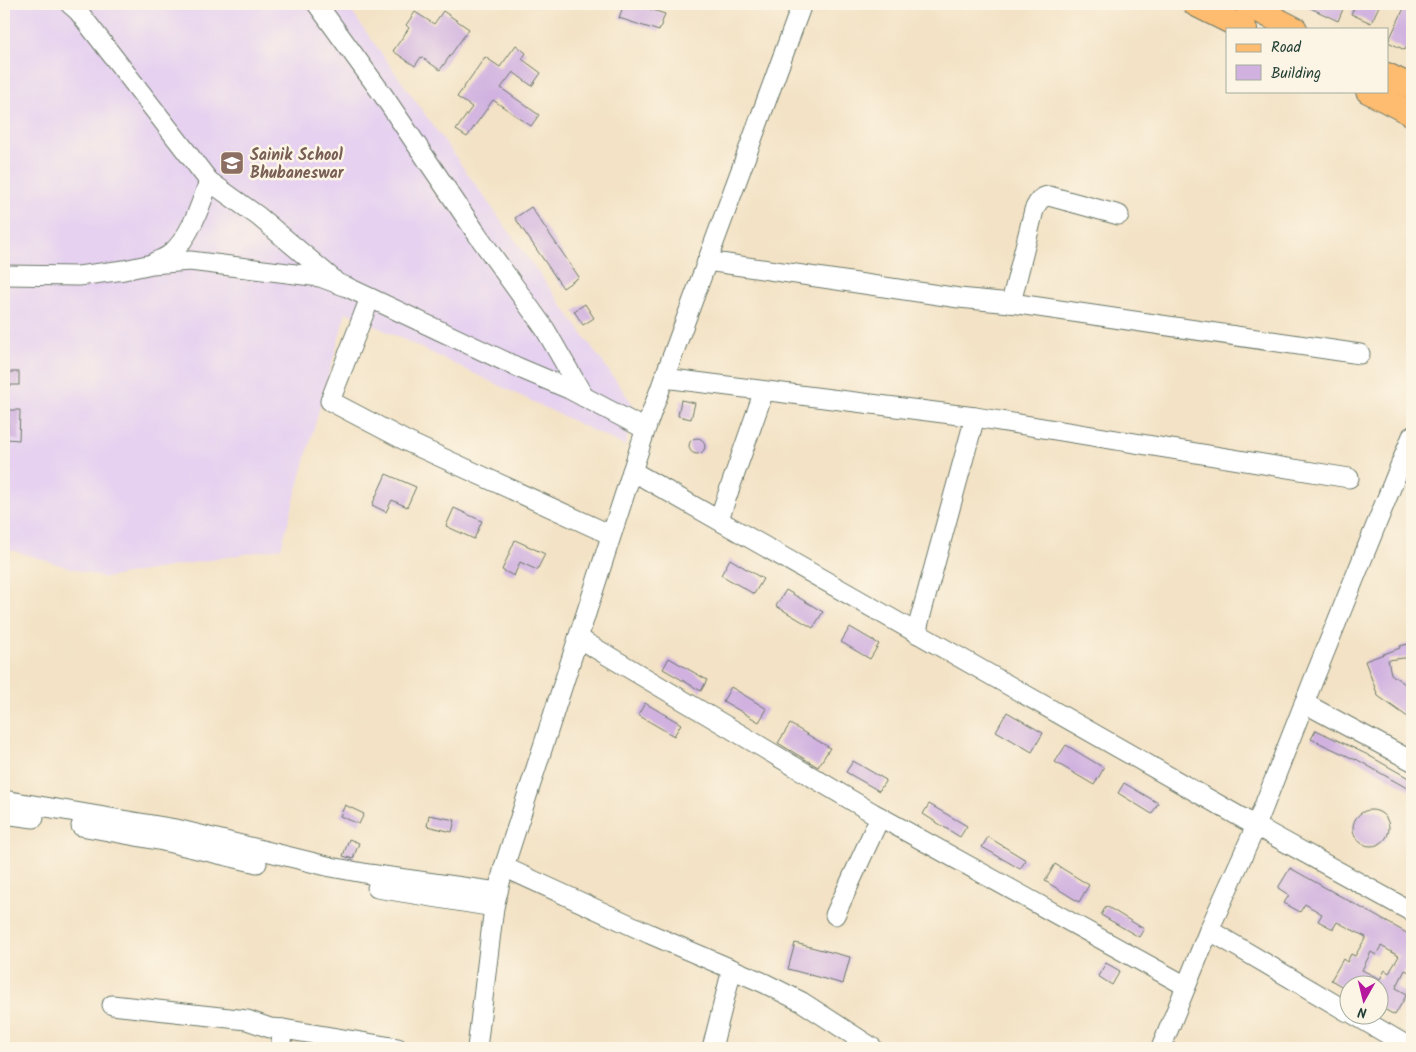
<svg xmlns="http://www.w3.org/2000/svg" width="1416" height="1052" font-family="Kalam,sans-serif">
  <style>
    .built { fill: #e6d2f0 }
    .building { fill: #d0b1e0; fill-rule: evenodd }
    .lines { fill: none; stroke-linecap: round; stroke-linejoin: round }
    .minor-casing { stroke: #697767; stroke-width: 21 }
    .major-casing { stroke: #697767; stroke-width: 26 }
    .minor { stroke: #fff; stroke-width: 19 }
    .major { stroke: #fdbc6f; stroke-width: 24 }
    .labels { text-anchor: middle; stroke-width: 5; stroke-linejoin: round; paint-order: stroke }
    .education-label { font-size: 16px; font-weight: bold; fill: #785e54; stroke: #fcf5e5; text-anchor: start }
  </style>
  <rect width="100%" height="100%" fill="#fcf5e5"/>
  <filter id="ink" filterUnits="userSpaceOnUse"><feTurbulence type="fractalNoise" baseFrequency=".02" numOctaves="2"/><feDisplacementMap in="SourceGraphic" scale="10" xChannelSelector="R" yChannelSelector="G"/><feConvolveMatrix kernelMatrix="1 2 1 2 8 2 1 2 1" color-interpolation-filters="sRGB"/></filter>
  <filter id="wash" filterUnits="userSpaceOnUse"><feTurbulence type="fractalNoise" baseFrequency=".0096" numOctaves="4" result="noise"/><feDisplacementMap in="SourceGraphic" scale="20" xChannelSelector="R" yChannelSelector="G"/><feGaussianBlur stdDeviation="1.12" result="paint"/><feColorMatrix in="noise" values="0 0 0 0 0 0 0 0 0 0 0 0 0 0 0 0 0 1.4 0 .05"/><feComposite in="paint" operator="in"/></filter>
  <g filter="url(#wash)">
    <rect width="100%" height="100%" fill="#f3e2c5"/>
    <path class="built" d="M4,4H346L634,406L625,446L346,312L281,548L104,578L4,548Z"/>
    <g id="blocks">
      <g class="building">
        <path d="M624,4H642L641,6L665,14L659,31L619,18Z"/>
        <path d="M1302,4H1332L1343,9L1338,21Z"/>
        <path d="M1356,4H1380L1371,23L1351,14Z"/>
        <path d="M1406,4H1412V36L1405,50L1388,42Z"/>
        <path d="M443,11L469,29L440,70L421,57L415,66L393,51L409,28L406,25L415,12L434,24Z"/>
        <path d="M516,45L526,53L522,59L541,73L532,86L513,72L501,88L539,115L531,126L493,100L467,137L456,130L472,107L457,97L485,57L500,67Z"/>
        <path d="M531,207L579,277L563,288L515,218Z"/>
        <path d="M585,304L594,318L583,325L574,311Z"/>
        <rect x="4" y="372" width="15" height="13"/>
        <path d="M681,400L695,403L691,419L678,416Z"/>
        <path d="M4,410H20L19,440L7,439L8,424H4Z"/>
        <circle cx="697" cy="446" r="8"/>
        <path d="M386,474L416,487L407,507L392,500L386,512L372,505Z"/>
        <path d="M454,508L482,521L474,539L446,526Z"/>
        <path d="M515,540L545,554L537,570L520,562L514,576L502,570Z"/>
        <path d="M730,559L763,579L754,594L721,575Z"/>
        <path d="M786,590L823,612L813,628L776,606Z"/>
        <path d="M850,627L879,644L870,659L841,642Z"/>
        <path d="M1412,643V657L1388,660L1391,674L1412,689V720L1378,696L1365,661L1400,648V646Z"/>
        <path d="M669,658L707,680L701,691L663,669Z"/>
        <path d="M731,687L767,709L759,722L723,701Z"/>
        <path d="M645,703L681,724L674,736L638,715Z"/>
        <path d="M1007,712L1043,733L1032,752L996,731Z"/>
        <path d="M790,724L830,748L818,767L778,743Z"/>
        <path d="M1316,730L1366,754L1412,780V791L1356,759V760L1311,739Z"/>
        <path d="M1066,745L1104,768L1094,785L1055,762Z"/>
        <path d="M853,761L886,780L879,791L846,772Z"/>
        <path d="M1124,783L1158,803L1152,814L1118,793Z"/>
        <path d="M929,804L967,826L960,837L923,814Z"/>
        <path d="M345,805L364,814L359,824L340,816Z"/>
        <circle cx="1371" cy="828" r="18"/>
        <path d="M429,815L455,820L452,832L427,826Z"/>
        <path d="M988,837L1026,860L1020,869L982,847Z"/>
        <path d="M349,839L359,843L353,859L343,856Z"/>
        <path d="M1055,864L1089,885L1079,902L1045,881Z"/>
        <path d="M1290,868L1412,936V967L1409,972L1405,970L1396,988L1407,994L1395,1015L1378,1006V984H1348V990L1331,980L1343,959L1347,962L1351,954L1355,956L1366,937L1337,922L1333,929L1318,921L1322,914L1305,904L1300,912L1284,903L1289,895L1278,888ZM1381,946L1399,956L1389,973L1385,970L1380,979L1362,970L1371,952L1376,955Z"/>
        <path d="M1106,906L1144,929L1139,937L1101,915Z"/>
        <path d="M795,943L850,957L843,984L788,969Z"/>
        <path d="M1106,963L1120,971L1112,985L1098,976Z"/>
      </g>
    </g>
  </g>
  <g filter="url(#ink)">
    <use href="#blocks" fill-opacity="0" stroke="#697767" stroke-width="1"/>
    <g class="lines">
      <defs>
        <g id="minor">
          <path d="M70,4L78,11L209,181L258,216L333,279"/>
          <path d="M317,4L383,95L477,234L545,329L584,397"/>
          <path d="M707,261L959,298L1011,303L1360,354"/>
          <path d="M155,262C159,260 165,258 169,255C190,239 201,204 209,181"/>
          <path d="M4,275L78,276L124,270L152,264L190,261L320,277L347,287L517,367L569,389L645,429"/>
          <path d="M370,298L330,401L410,443L611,535"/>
          <path d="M1011,303L1034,210C1038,202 1040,197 1049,196L1119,215"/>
          <path d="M664,378L975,417L1349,478"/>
          <path d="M632,471L1256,826L1412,912"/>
          <path d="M719,519L764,391"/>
          <path d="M916,633L975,417"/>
          <path d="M578,638L873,813L1186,986"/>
          <path d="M1304,703L1412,761"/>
          <path d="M4,800L176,829L331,867L369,874L498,892"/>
          <path d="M4,814L34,818"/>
          <path d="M81,826L163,841L257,863"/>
          <path d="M504,867L650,934L764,983L802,1002L873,1048"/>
          <path d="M377,888L494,907"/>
          <path d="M835,915L880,817"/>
          <path d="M1209,930L1348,1012"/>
          <path d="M112,1005L247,1020L270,1028L283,1029"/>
          <path d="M1353,1014L1411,1048"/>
          <path d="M280,1048L283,1029L398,1048"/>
          <path d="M477,1048L494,907L504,867L648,422L802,4"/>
          <path d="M712,1048L732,969"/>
          <path d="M1161,1048L1209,930L1256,826L1313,681L1412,436"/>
        </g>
        <g id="major">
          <path d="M1195,4L1245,29"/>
          <path d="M1246,4L1295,29"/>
          <path d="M1387,75L1412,87"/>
          <path d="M1368,91L1412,114"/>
        </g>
      </defs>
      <use href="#minor" class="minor-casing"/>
      <use href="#major" class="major-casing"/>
      <use href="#minor" class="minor"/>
      <use href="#major" class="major"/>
    </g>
  </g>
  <defs>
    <symbol id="school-square" viewBox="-11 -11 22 22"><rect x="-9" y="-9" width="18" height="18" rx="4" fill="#8d6e63" stroke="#fcf5e5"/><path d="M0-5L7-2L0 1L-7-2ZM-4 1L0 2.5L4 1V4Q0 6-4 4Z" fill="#fff"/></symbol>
  </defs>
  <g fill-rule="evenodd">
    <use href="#school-square" x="218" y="149" width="28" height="28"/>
  </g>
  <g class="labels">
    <g class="education-label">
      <text x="250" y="160">Sainik School<tspan x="250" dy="18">Bhubaneswar</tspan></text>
    </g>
  </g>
  <rect width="1416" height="1052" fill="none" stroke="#fcf5e5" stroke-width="20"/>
  <rect x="1226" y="28" width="162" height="65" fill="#fcf5e5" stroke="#a4ab9e"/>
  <rect x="1236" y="44" width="25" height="8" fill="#fdbc6f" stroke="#a4ab9e"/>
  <text x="1271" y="52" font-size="15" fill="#1f3d34">Road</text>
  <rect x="1236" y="65" width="25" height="15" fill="#d0b1e0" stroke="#a4ab9e"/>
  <text x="1271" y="78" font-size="15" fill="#1f3d34">Building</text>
  <g transform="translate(1364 1000) rotate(188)"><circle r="24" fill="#fcf5e5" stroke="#a4ab9e"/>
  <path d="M0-4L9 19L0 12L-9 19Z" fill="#b5179e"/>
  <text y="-8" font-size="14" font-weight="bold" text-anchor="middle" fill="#1f3d34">N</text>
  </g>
</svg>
